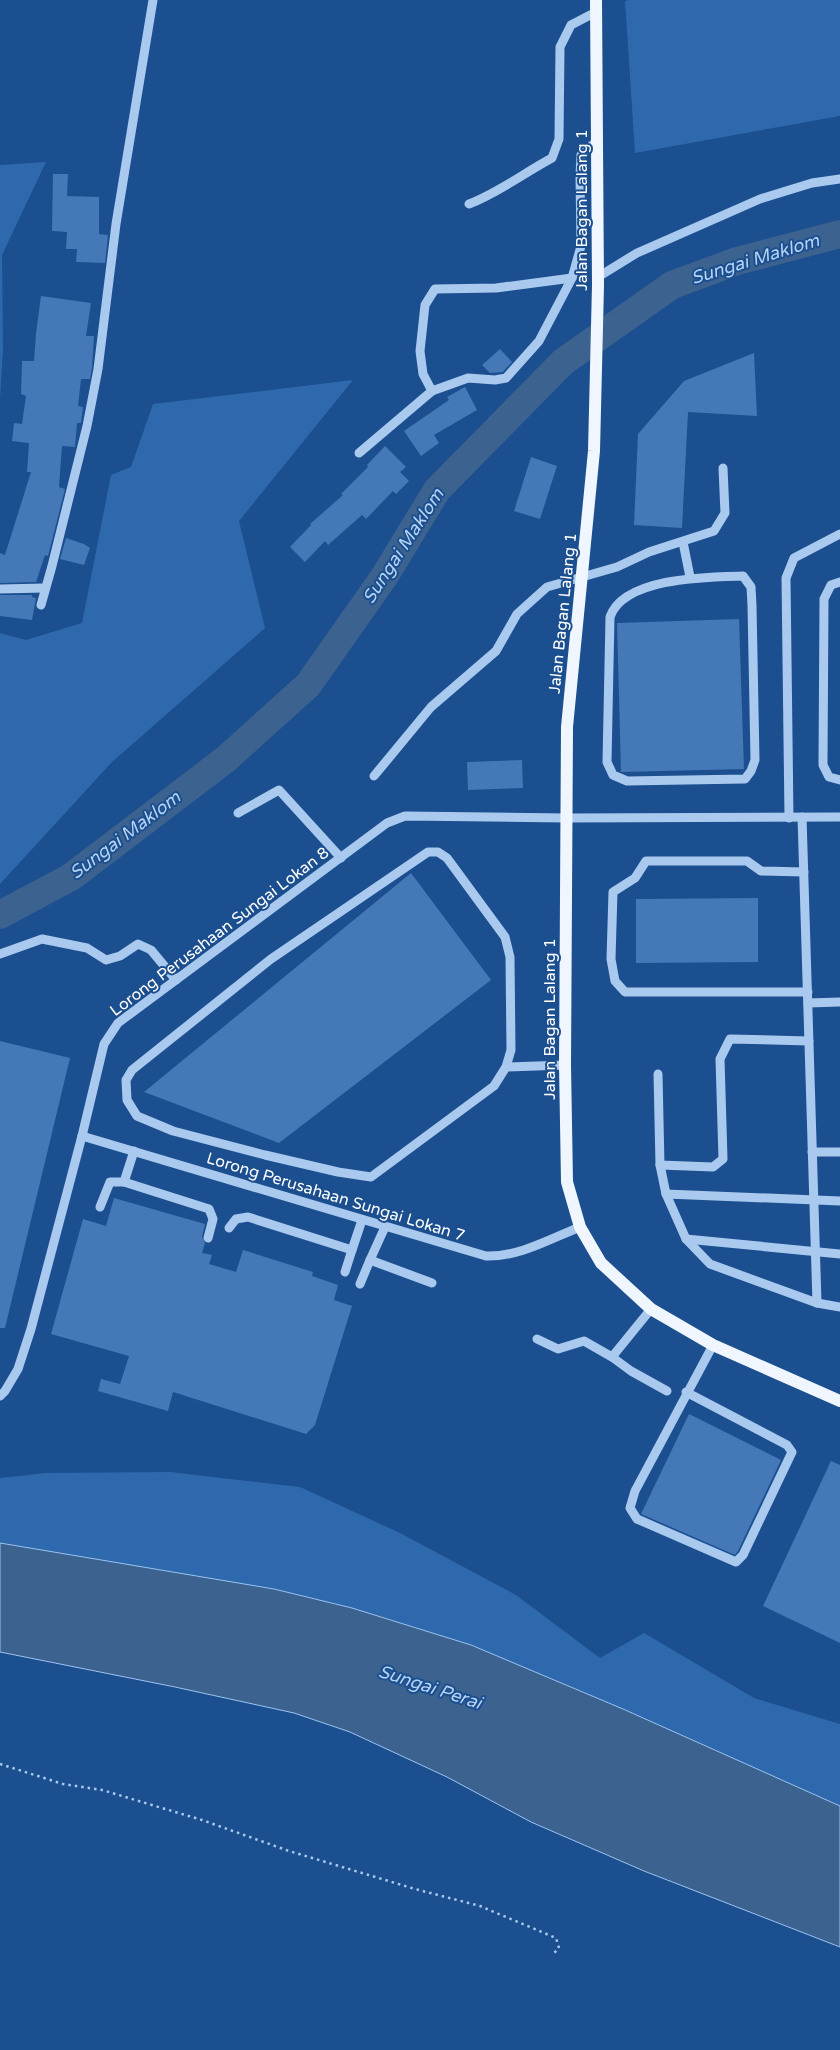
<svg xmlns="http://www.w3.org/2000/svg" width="840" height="2050" font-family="'Varela Round',sans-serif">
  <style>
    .green { fill: #2e69ad }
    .water { fill: #3c6290; stroke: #9cc4f0 }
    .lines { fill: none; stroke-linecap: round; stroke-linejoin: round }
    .river { stroke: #3c6290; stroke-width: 28 }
    .building { fill: #4478b7 }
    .path { stroke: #a9c9ee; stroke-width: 2.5; stroke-dasharray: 2.5 4; stroke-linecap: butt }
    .minor { stroke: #a9c9ee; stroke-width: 9 }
    .major { stroke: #f0f6ff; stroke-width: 12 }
    .labels { text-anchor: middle; stroke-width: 4; stroke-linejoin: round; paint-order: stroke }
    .street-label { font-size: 16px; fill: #fff; stroke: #1b4f8f }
    .water-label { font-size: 18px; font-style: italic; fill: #b5d3f5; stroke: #1b4f8f }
  </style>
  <rect width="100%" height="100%" fill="#1b4f8f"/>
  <g class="green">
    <path d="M629,0H840V116L635,153L625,1Z"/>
    <path d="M46,162L2,255L3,349L0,399V165Z"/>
    <path d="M353,380L239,521L265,628L112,762L0,884V633L26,640L82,623L111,475L131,467L153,404Z"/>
    <path d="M170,1472L300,1487L400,1533L516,1595L600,1658L644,1633L754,1698L840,1724V1806L623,1709L471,1645L352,1608L274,1589L0,1543V1478L46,1473Z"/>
  </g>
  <path class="water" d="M0,1543L274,1589L352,1608L471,1645L623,1709L840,1806V1947L644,1871L531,1822L447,1777L350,1732L294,1713L175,1687L0,1652Z"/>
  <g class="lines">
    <path class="river" d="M0,915L71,877L226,759L308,685L384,577L437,490L563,362L672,285L737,261L840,234"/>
  </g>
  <g class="building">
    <path d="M53,174H68L67,196L99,197V234L108,235L105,263L76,262L77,249H66L67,232L52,231Z"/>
    <path d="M41,296L91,303L86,336H94L92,368L90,379H81L78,406L83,407L81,423H77L75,447L62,446L59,487L65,489L48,556L45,555L36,582L0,583V553L5,555L31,472H27L29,443L12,441L14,423L22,424L26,396L21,394L22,361H34L36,333Z"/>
    <path d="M500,349L512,362L503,372L490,373L482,365Z"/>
    <path d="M754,353L757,416L688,412L682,528L634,525L638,434L684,381Z"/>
    <path d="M465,387L477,410L434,435L439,443L421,456L404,431L449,400L447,397Z"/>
    <path d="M385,446L406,467L400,472L409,481L396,494L393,491L366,519L362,515L328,545L325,541L305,562L290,547L311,525L310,524L343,495L341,494L368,467L367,465Z"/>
    <path d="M531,457L557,466L540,519L514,511Z"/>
    <path d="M66,538L84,544L90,548L84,565L60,559Z"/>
    <path d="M0,595H32V597L36,598L32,620L0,616Z"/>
    <path d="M739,619L744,769L621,772L617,623Z"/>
    <path d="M522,760L523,788L468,790L467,762Z"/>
    <path d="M411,873L491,980L279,1143L144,1092Z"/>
    <path d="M758,898V962L636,963V899Z"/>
    <path d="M0,1041L70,1058L5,1328H0Z"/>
    <path d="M114,1198L205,1224L202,1237L205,1243L202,1253L212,1255L209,1264L236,1272L243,1250L313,1272L312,1276L338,1285L334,1300L352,1306L315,1425L306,1434L173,1392L168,1411L98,1391L101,1379L120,1384L129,1356L51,1334L83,1219L106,1226Z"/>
    <path d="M689,1414L781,1460L738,1551L735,1555L641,1514Z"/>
    <path d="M831,1461L840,1465V1643L763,1606Z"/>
  </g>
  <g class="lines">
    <path class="path" d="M0,1764L63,1784L102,1790L202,1820L289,1851L415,1889L480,1906L556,1938L559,1948L552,1955"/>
    <g class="minor">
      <path d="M469,204C498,193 524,173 552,158L559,139L560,47L571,25L596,12"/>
      <path d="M598,277L637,253L760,199L812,183L840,179"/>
      <path d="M432,391L423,374L420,351L425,305L435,289L496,288L572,278"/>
      <path d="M359,453L432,391L468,378L495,380L506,378L539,341L572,278L581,246L580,176L581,155L597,141"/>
      <path d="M683,542L690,577"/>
      <path d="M743,576L751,587L752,605L755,760L751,771L745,779L627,781L613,775L607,762L610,617C624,577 708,577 743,576Z"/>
      <path d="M840,582L831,585L824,599L823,765L829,777L840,780"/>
      <path d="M0,589L45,588"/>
      <path d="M41,605L52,566L87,426L98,369L116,224L153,0"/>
      <path d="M374,776L431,707L496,651L517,614L547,587L617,567L649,552L714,531L725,513L723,468"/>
      <path d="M238,813L279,790L341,858"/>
      <path d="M802,817L817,1303"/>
      <path d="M789,818L786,578L794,558L840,534"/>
      <path d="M428,852H438L447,858L505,937L510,957L511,1050L506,1067L494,1086L371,1177L338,1172L265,1155L173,1131L137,1116L127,1100L126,1080L132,1070L271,959Z"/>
      <path d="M804,872L761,871L747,861H646L635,878L613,892L611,959L615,981L625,992H808"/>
      <path d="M0,954L42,939L87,948L106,960L120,956L138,944L151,950L176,980"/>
      <path d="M808,1003L840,1002"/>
      <path d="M506,1067L565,1065"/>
      <path d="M658,1074L660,1165L713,1167L723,1159L720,1059L730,1039L809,1041"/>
      <path d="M82,1136L486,1256C519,1257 550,1239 580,1227"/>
      <path d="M134,1151L124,1182L209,1209L213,1219L208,1238"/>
      <path d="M812,1152H840"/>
      <path d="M660,1165L666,1194L686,1239L710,1264L817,1303L840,1307"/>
      <path d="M666,1194L840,1201"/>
      <path d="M100,1207L110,1182H124"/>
      <path d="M385,1227L370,1260L432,1283"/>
      <path d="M229,1228L236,1219L248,1217L352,1250L362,1220"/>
      <path d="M686,1239L840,1254"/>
      <path d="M345,1272L352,1250"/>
      <path d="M360,1284L370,1260"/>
      <path d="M537,1339L558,1349L584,1341L612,1357L651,1309"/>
      <path d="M612,1357L631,1371L667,1391"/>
      <path d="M686,1392L787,1445L792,1452L743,1555L736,1562L637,1519L630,1508L635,1491L713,1345"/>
      <path d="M0,1396L5,1391L18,1369L31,1329L82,1136L104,1044L118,1023L387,823L405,816L566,818L840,817"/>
    </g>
    <path class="major" d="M596,0L598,285L594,451L567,727L565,1065L567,1182L580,1227L601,1263L651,1309L713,1345L840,1401"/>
  </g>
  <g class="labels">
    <g class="street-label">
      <text transform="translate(581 210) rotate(-90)" y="6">Jalan Bagan Lalang 1</text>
      <text transform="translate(562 613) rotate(-84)" y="6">Jalan Bagan Lalang 1</text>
      <text transform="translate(219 931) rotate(-37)" y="6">Lorong Perusahaan Sungai Lokan 8</text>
      <text transform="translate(549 1019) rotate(-90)" y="6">Jalan Bagan Lalang 1</text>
      <text transform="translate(336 1196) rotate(17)" y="6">Lorong Perusahaan Sungai Lokan 7</text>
    </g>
    <g class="water-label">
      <text transform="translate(755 259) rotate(-17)" y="6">Sungai Maklom</text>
      <text transform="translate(403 546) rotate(-57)" y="6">Sungai Maklom</text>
      <text transform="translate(125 835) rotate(-37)" y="6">Sungai Maklom</text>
      <text transform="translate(430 1687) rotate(18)" y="6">Sungai Perai</text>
    </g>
  </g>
</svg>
